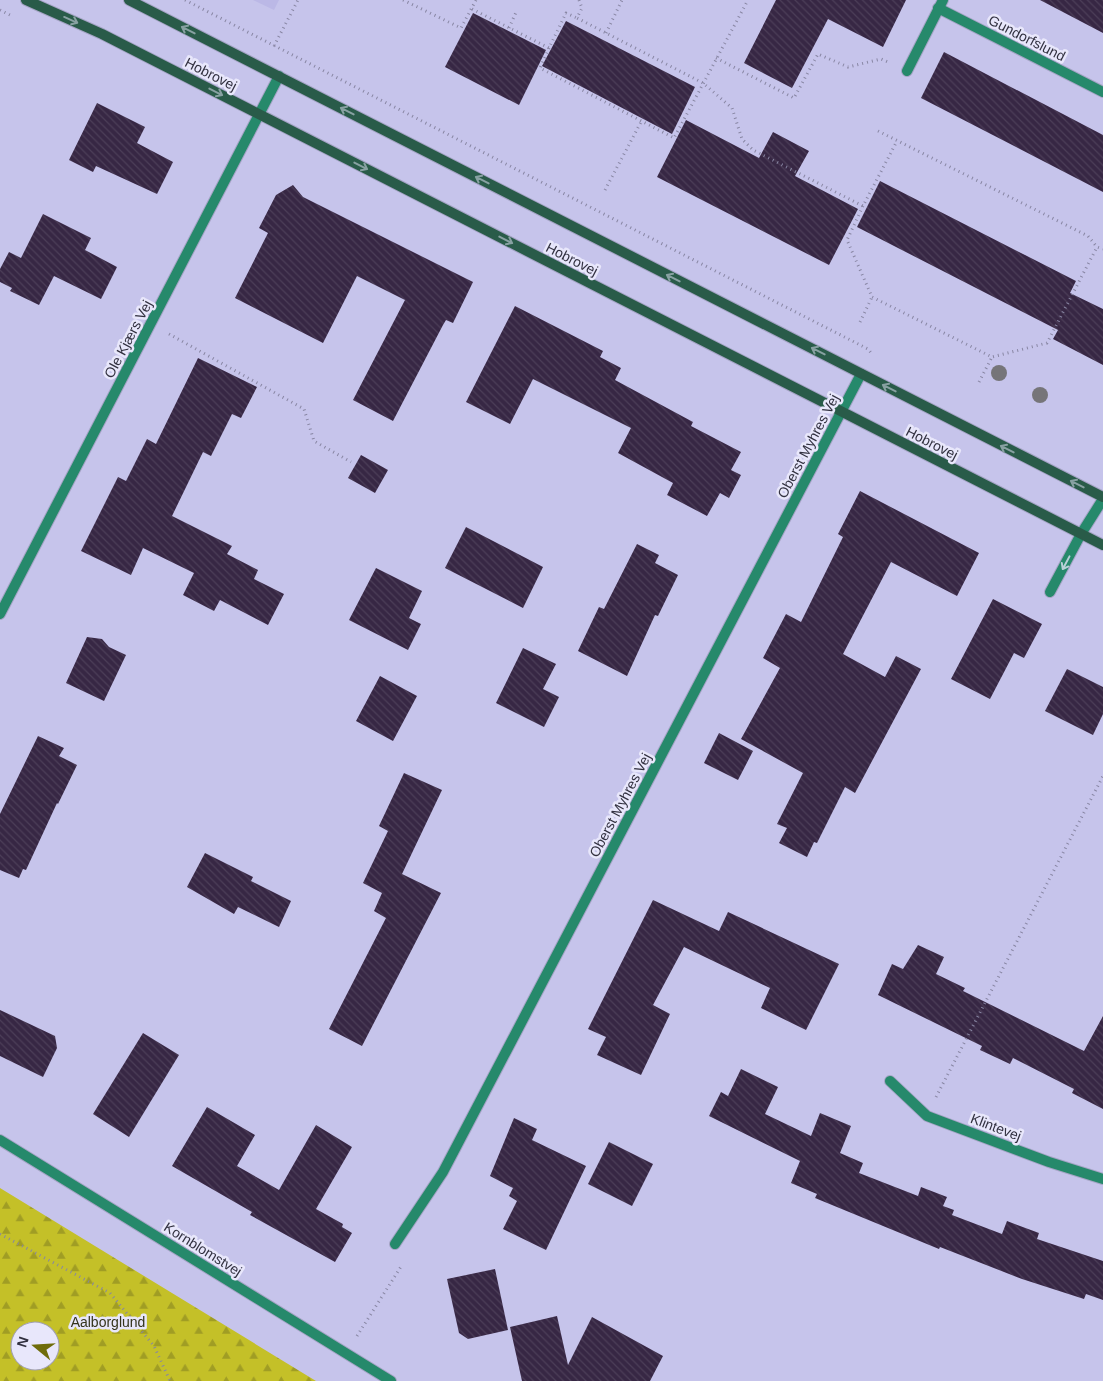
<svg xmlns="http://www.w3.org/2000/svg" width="1103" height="1381" font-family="Helvetica,sans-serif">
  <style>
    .built { fill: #bbb8e6 }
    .forest { fill: url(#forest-firs); fill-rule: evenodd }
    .building { fill: url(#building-back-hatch) }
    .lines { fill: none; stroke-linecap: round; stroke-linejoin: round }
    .service-casing { stroke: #a5a4c5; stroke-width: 12 }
    .minor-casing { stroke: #a5a4c5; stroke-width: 12 }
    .tertiary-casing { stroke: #a5a4c5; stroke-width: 12 }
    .secondary-casing { stroke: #a5a4c5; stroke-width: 12 }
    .path { stroke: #8886a3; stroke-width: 3; stroke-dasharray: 1 4; stroke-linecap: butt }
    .service { stroke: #26896b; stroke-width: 10 }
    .minor { stroke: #26896b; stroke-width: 10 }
    .tertiary { stroke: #26896b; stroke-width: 10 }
    .secondary { stroke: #295b49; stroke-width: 10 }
    .tree { fill: #767579 }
    .oneway { stroke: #88a1a2 }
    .oneway2 { stroke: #b8d0d7 }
    .labels { text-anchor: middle; stroke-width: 5; stroke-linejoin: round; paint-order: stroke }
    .street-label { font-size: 14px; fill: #323140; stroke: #e8e7fb }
    .park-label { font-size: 14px; fill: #34341c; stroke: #e8e7fb }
  </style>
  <defs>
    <pattern id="forest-firs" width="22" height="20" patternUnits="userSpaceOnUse" patternTransform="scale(1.25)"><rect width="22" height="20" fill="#c4c028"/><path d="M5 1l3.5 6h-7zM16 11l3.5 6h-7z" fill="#a09d24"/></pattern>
    <pattern id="building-back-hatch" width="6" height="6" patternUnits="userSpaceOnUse" patternTransform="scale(1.25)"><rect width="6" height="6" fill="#372744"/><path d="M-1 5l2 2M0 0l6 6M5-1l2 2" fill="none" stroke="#4c3e58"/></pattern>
  </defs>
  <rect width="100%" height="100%" fill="#c6c4eb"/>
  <path class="built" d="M253,0H279L274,10Z"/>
  <path class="forest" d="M0,1188L316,1381H0ZM20,1331H50V1361H20Z"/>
  <g class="building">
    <path d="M776,0H906L883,47L828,19L792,88L744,63Z"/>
    <path d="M1040,0H1103V33Z"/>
    <path d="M473,13L546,50L519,105L445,67Z"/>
    <path d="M566,21L695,87L672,134L542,66Z"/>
    <path d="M944,52L1103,135V192L921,98Z"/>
    <path d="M97,103L145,127L137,143L173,162L157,194L96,166L93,172L69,160Z"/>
    <path d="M686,120L759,158L773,132L809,151L795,176L858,209L829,265L657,177Z"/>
    <path d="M880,181L1076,281L1070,293L1103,309V365L1053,339L1058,330L857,227Z"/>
    <path d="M293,185L303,197L473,282L453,323L446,320L443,325L393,421L353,400L405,300L357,276L323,343L235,298L268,233L259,228L276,195Z"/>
    <path d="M43,214L91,238L85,250L117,267L101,299L54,276L39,305L10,291L12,288L0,282V269L9,252L21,258Z"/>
    <path d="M515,306L603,351L600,357L621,368L615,380L693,422L691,426L741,452L731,470L741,475L729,498L720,493L707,516L667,495L673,483L618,453L631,428L533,379L510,424L466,402Z"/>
    <path d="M198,358L257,387L241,418L232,414L211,456L203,452L172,516L232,546L227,554L258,570L254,579L284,594L268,625L220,600L214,611L183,595L194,573L143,548L131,575L81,551L118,477L126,481L147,439L156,444Z"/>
    <path d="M361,455L388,470L375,493L348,478Z"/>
    <path d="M860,491L979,553L957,596L891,562L843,654L885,677L896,656L921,669L855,793L845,787L817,843L814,842L807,857L779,843L787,828L777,824L803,773L741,739L780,668L763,658L786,614L801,622L843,537L838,534Z"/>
    <path d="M466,527L543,567L523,608L445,568Z"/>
    <path d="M637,544L659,555L655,563L678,575L658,616L655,615L627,676L578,651L599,607L604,609Z"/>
    <path d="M376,568L422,591L409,618L421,624L408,650L349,620Z"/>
    <path d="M993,599L1042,624L1024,658L1014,653L990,699L951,679Z"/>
    <path d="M87,637L102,639L109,647L126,655L104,701L66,683Z"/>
    <path d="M523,648L556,664L543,689L559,697L544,727L496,703Z"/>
    <path d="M1067,669L1103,687V714L1093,735L1045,711Z"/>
    <path d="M380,676L417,696L393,741L356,721Z"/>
    <path d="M719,733L753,751L738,780L704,763Z"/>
    <path d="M38,736L64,748L59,756L77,765L58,804L57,803L26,870L23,869L19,878L0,870V814Z"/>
    <path d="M404,773L442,790L402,874L441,893L362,1046L329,1029L386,918L374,911L382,893L363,883L388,831L379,826Z"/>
    <path d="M205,853L253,877L251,881L291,901L279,927L238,907L234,914L187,887Z"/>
    <path d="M653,900L719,931L728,912L839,964L806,1030L761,1008L770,988L684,947L653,1005L670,1014L641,1075L597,1055L606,1037L588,1029Z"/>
    <path d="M918,945L944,957L936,974L965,988L963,991L1084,1051L1103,1016V1109L1072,1093L1074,1089L1013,1058L1010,1064L980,1050L982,1046L878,995L892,964L903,969Z"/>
    <path d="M0,1010L55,1036L57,1048L43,1077L0,1056Z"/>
    <path d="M143,1033L179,1055L129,1137L93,1114Z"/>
    <path d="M741,1069L778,1087L765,1114L811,1136L820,1113L851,1126L840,1153L863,1163L859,1173L918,1196L921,1187L947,1197L943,1206L954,1210L952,1215L1002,1234L1007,1221L1039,1233L1037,1239L1103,1261V1300L1086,1294L1084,1299L1022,1279L940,1247L939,1249L815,1198L817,1194L791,1183L800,1161L709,1116L721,1092L728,1096Z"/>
    <path d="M207,1107L255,1135L237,1166L279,1190L316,1125L352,1147L316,1209L343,1224L342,1227L352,1233L335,1262L250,1215L252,1212L172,1166Z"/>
    <path d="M514,1118L537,1129L532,1140L586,1166L546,1250L503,1229L517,1201L509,1196L513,1188L490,1176Z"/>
    <path d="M609,1142L653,1164L632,1206L588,1184Z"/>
    <path d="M495,1269L508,1330L468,1339L459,1333L447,1279Z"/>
    <path d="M557,1316L568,1365L592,1317L663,1356L650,1381H522L510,1327Z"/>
  </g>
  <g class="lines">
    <defs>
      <path id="service" d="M1050,592L1081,534"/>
      <g id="minor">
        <path d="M938,8L1103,92"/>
        <path d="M907,71L943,0"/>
        <path d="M1081,534L1103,499"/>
        <path d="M0,614L279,76"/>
        <path d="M890,1081L927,1116L1049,1162L1103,1179"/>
        <path d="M395,1244L443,1172L861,374"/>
      </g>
      <path id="tertiary" d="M0,1140L391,1381"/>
      <g id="secondary">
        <path d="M26,0L102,34L1103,545"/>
        <path d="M129,0L1103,497"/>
      </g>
    </defs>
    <use href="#service" class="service-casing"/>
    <use href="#minor" class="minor-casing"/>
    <use href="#tertiary" class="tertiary-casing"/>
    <use href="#secondary" class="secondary-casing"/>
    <g class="path">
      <path d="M185,0L868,349L872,354"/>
      <path d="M403,0L461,28L476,0"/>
      <path d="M579,0L582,8L577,18L703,83L732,108L742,139L753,150L863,206L897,141"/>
      <path d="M472,9L549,48L566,13L577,18"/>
      <path d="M0,10L10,15"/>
      <path d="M509,28L517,10"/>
      <path d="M606,33L622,0"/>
      <path d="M274,46L298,0"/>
      <path d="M549,48L540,68L674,138L748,0"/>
      <path d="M716,58L794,98L818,54L848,67L881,59L888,62"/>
      <path d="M878,131L1088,236L1097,247"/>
      <path d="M605,190L641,122"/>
      <path d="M863,206L847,240L872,297L992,357L1047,343L1097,247L1103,249"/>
      <path d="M860,322L872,297"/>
      <path d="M169,334L304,409L314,441L351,462"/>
      <path d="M979,382L992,357"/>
      <path d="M936,1097L1103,776"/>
      <path d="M0,1234L110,1293L154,1346L170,1381"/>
      <path d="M357,1336L402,1265"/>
    </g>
    <use href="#service" class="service"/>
    <use href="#minor" class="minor"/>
    <use href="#tertiary" class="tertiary"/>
    <use href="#secondary" class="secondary"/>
  </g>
  <g class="tree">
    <circle cx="999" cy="373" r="8"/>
    <circle cx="1040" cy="395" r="8"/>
  </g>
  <defs><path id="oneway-shaft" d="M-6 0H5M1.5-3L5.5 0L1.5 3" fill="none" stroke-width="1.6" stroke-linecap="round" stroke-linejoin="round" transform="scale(1.25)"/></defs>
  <g class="oneway">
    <use href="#oneway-shaft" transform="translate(71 20) rotate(24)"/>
    <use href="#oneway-shaft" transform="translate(188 30) rotate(-153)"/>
    <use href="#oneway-shaft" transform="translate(216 92) rotate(27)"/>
    <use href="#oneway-shaft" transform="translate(347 111) rotate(-153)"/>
    <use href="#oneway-shaft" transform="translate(361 166) rotate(27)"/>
    <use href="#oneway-shaft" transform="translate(482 180) rotate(-153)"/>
    <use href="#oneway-shaft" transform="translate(506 240) rotate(27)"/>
    <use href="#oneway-shaft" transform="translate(673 278) rotate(-153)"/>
    <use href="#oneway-shaft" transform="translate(818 351) rotate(-153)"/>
    <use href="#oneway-shaft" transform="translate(889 388) rotate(-153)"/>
    <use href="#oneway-shaft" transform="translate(1007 449) rotate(-153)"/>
    <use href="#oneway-shaft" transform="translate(1077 484) rotate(-153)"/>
  </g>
  <use class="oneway2" href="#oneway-shaft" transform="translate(1066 563) rotate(118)"/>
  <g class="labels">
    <g class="street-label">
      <text transform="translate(1027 38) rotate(27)" y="5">Gundorfslund</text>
      <text transform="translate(211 74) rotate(27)" y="5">Hobrovej</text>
      <text transform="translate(572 259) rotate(27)" y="5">Hobrovej</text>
      <text transform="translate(128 339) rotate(-62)" y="5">Ole Kjærs Vej</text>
      <text transform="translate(932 443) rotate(27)" y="5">Hobrovej</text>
      <text transform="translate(808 446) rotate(-62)" y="5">Oberst Myhres Vej</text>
      <text transform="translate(620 805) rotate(-62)" y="5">Oberst Myhres Vej</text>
      <text transform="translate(996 1127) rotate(21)" y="5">Klintevej</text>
      <text transform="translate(203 1249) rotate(32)" y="5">Kornblomstvej</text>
    </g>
    <g class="park-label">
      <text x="108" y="1327">Aalborglund</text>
    </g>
  </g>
  <g transform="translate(35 1346) rotate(288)"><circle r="24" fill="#e8e7fb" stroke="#9f9eb0"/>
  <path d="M0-4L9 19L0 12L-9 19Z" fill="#6f6c0a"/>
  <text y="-8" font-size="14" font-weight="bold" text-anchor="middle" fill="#323140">N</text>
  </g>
</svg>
